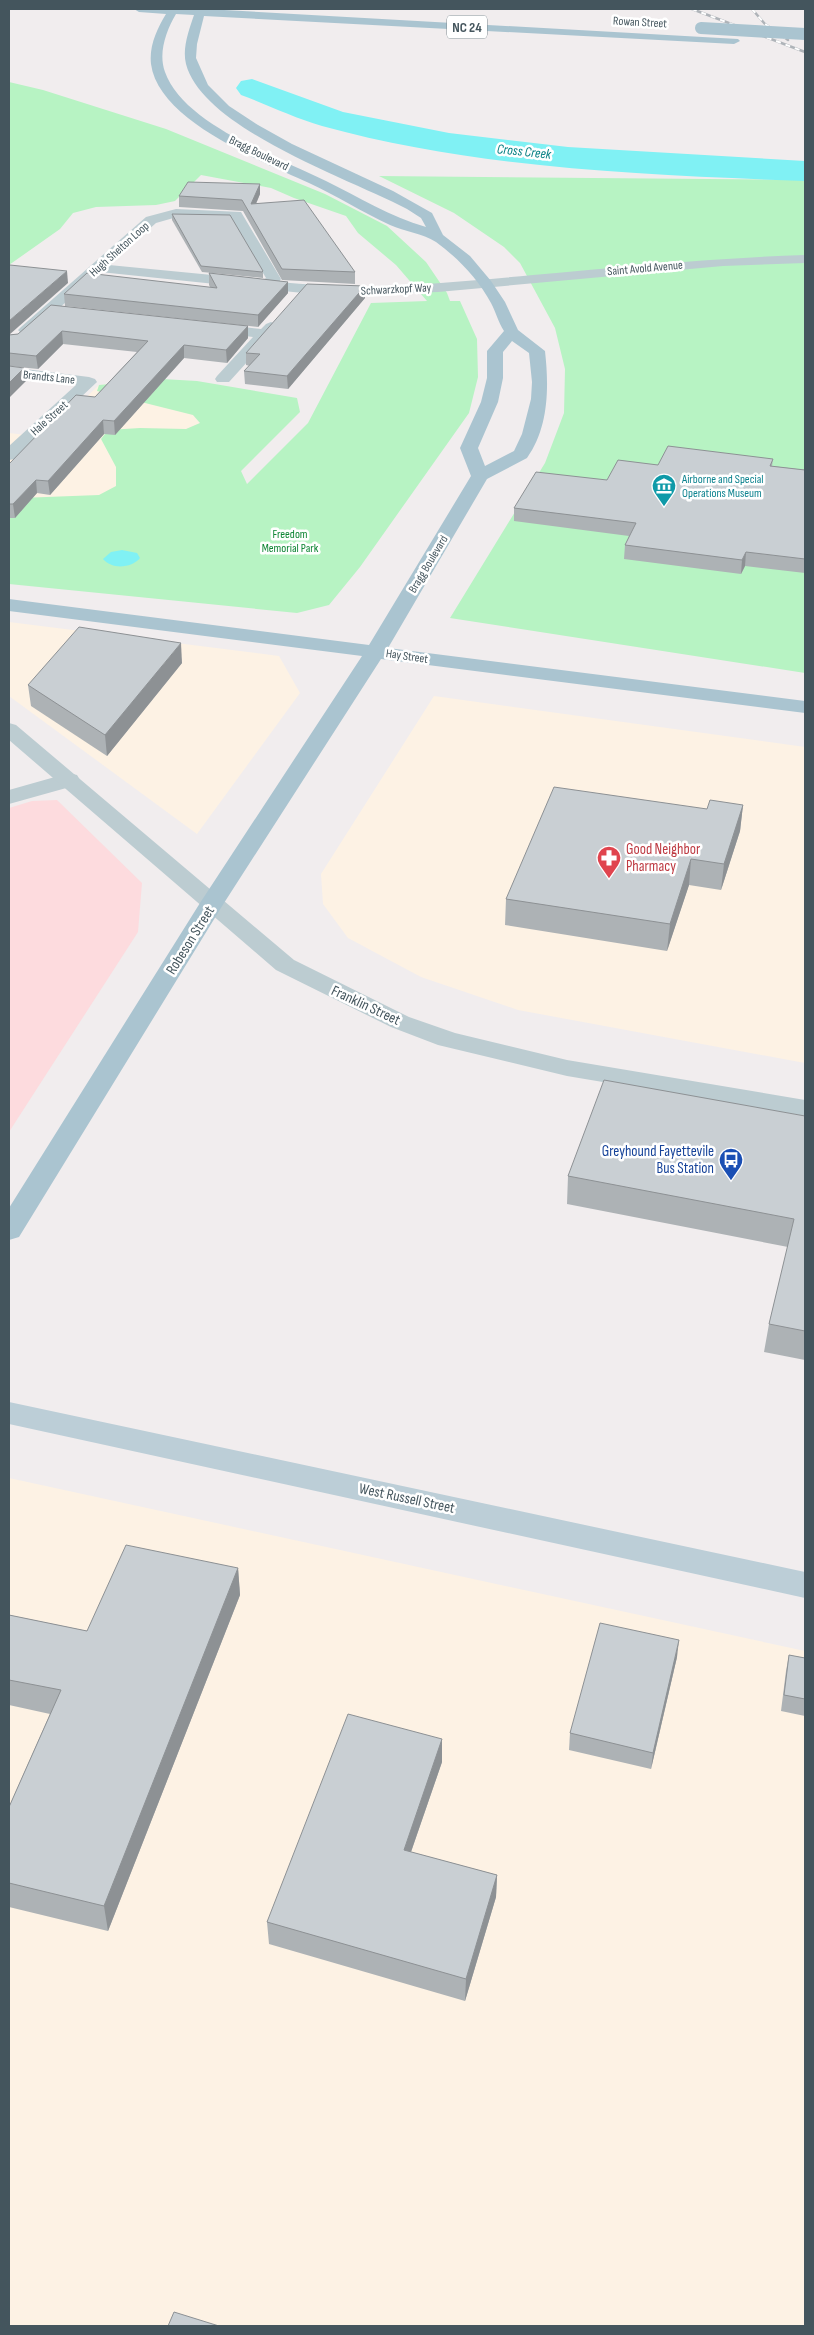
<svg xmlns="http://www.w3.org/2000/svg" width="814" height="2335" font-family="'Sofia Sans Condensed',sans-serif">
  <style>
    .commercial { fill: #fdf2e4 }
    .medical { fill: #fddbde }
    .green { fill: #b7f3c3 }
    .water { fill: #80f1f4 }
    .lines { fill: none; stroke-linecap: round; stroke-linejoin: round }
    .river { fill: #80f1f4; fill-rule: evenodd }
    .minor { fill: #bcccd1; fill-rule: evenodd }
    .tertiary { fill: #bcccd1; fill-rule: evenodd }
    .secondary { fill: #bcced7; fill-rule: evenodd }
    .primary { fill: #aac4d0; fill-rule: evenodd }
    .rail-casing { stroke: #afb4b9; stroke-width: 2.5 }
    .rail { stroke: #fff; stroke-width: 2; stroke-dasharray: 5; stroke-linecap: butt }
    .primary-bridge { stroke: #aac4d0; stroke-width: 12 }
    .wall { fill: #adb2b5 }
    .shaded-wall { fill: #8d9194 }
    .building { fill: #c9cfd3; stroke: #8d9194 }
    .labels { text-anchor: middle; stroke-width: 5; stroke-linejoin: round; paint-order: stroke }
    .far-street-label { font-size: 12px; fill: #44555d; stroke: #fff }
    .far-culture-label { font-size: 12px; fill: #0d838f; stroke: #fff; text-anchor: start }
    .far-park-label { font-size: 12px; fill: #0e8534; stroke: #fff }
    .shield { fill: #fff; stroke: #7c888e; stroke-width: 1 }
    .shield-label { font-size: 14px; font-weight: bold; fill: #44555d }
    .far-water-label { font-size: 14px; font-style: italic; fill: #057f83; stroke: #fff }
    .health-label { font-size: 15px; fill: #be3a42; stroke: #fff; text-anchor: start }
    .street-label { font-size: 15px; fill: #44555d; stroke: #fff }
    .transit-label { font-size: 15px; fill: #164399; stroke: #fff; text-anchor: end }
  </style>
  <rect width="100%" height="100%" fill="#f1edee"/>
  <g class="commercial">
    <path d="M162,379L200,423L81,529L9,540V433L44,437L99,385Z"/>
    <path d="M9,622L279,656L300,693L197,834L9,696Z"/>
    <path d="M434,696L805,747V1063L518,1010L421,977L348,938L323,904L321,874Z"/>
    <path d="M9,1478L805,1651V2326H9Z"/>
  </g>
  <path class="medical" d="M57,800L142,883L138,932L9,1132V808L32,801Z"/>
  <g class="green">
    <path d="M9,82L43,90L166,129L325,194L387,226L426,262L447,293L450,301H460L477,339L478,377L469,413L360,567L329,605L297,613L9,584V507L20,498L99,495L116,486V467L101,439L108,430L140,428L186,429L200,423L193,415L97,391L99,385L162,379L197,381L297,398L300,412L241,471L247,484L308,423L371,303L427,301L396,265L358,233L346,216L294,198L271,188L201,175L175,201L156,205L96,207L73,213L60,229L9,265Z"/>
    <path d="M379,176L805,180V673L450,618L545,463L564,413L565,369L555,328L520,263L504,247L454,213Z"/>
  </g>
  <path class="water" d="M122,550L137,553L140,558C132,568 112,570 103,559L111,552Z"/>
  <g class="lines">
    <path class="river" d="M252,79L343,112L449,133L568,147L805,161V181C644,175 478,169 322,126C294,118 268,105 241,95L236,88L241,81Z"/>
    <g class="minor">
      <path d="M176,209L241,212L281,279L279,282C364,291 448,283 533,275C624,267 714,258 805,255V263L723,266L438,292L352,295L303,293L100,272L31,333H21L18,330L21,327L146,217ZM177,217L231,219L266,278L263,280L109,265L156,223Z"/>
      <path d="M271,322L276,324L279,327L276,330L229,382H217L215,379L217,376L253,337L205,331L202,328L205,325L210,323L261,329L266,324Z"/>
      <path d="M9,367L89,377L95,379L97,382L15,459L9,460V446L76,385L9,377Z"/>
      <path d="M69,773L77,775L80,780L77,785L9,804V790Z"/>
    </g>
    <path class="tertiary" d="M9,723L16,725L294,960L409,1017L455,1033L567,1060L805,1100V1116L567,1076L438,1045L391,1027L276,970L9,740Z"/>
    <path class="secondary" d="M9,1402L805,1572V1598L9,1424Z"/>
    <path class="primary" d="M134,9H206L738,39L740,41L734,44L204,16L197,44L196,58L208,85L229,106L258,125L292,144L393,191L432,213L443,235L470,256L491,281L505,302L518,330L545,351C549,387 549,427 527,458L487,479L388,648L805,701V713L381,659L224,903L19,1237L9,1240V1208L200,903L362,656L9,611V599L369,645L471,476L460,448L481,402L487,378V351L504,331C498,322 496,312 491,303C478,279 458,258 436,242C422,233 405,232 390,225C362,212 337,196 309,183C264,162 158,121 151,64C149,46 157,29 166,14L139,12ZM176,14L194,15C189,30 182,48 186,64C203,129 350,179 407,209L421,218L426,227C390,217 359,197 326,181C279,158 183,124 165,72C158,53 166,31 176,14ZM512,341L529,353L532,382L531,399L522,434L514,451L485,466L478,448L498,402L503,378V352Z"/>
    <defs>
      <g id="rail">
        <path d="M692,9L805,52"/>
        <path d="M752,9L765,24L788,40"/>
      </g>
    </defs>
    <use href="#rail" class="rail-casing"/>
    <use href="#rail" class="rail"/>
    <path class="primary-bridge" d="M701,28L805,34"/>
  </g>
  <g class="wall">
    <path d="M260,184V194L256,204L355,272V284L282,280L243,211L179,207V196Z"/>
    <path d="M172,214L263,271V278L202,272L172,220Z"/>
    <path d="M209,273L288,282V293L258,327L65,306L64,294L210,287L209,285Z"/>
    <path d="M365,286V298L288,389L245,384L244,371L250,366L246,365V353Z"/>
    <path d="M51,305L248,326V338L227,363L184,358L115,435L104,434L50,495L37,493L15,518H9V464L95,397L137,352L63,344L38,369L9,366V335L18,334Z"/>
    <path d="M773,459L772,466L805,470V573L745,566L741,574L624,559L625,545L629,536L514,521V508L658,465Z"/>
    <path d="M182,663L107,756L31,706L28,685Z"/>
    <path d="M743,805L740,831L721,890L689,885L667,951L505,925L506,899L707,809Z"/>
    <path d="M805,1116V1360L764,1352L769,1324L788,1247L567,1204L568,1176Z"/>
    <path d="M238,1568L240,1595L108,1931L9,1907V1807L50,1714L9,1705V1615L87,1631Z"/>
    <path d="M789,1655L805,1658V1716L781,1711L786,1671Z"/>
    <path d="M677,1657L651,1769L569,1750L570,1733Z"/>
    <path d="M442,1739V1762L411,1852L497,1875L496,1897L465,2001L269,1944L267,1922Z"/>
  </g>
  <g class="shaded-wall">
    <path d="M260,184V194L251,215V204Z"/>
    <path d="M67,271L68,283L9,335V321Z"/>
    <path d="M288,282V293L258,327V315Z"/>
    <path d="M365,286V298L288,389L287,376Z"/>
    <path d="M248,326V338L227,363L226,350Z"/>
    <path d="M62,331L63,344L38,369L36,356Z"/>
    <path d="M184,345V358L115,435L114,421Z"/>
    <path d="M24,368L26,381L9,398V383Z"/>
    <path d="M103,420L104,434L50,495L48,481Z"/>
    <path d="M36,480L37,493L15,518L13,504Z"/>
    <path d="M746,552L745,566L741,574L742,560Z"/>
    <path d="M181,643L182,663L107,756L105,735Z"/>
    <path d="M743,805L740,831L721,890L724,864Z"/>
    <path d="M691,859L689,885L667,951L670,924Z"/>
    <path d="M238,1568L240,1595L108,1931L104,1906Z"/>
    <path d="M679,1640L677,1657L651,1769L653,1753Z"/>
    <path d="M442,1739V1762L404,1872V1850Z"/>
    <path d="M497,1875L496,1897L465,2001L466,1979Z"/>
  </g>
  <g class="building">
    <path d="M188,182L260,184L251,204L304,200L355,272L282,269L242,200L179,196Z"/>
    <path d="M172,214L230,215L263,271L262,272L201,266Z"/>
    <path d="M10,265L67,271L9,321V266Z"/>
    <path d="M87,273L217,288L209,273L288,282L258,315L64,294Z"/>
    <path d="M307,284L365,286L287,376L244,371L260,354L246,353Z"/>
    <path d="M51,305L248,326L226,350L184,345L114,421L103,420L48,481L36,480L13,504H9V464L76,395L95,397L148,341L62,331L36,356L9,353V335L18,334Z"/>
    <path d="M9,366L24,368L9,383Z"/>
    <path d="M668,446L773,459L770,466L805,470V559L746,552L742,560L625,545L636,523L514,508L536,472L607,480L618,460L658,465Z"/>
    <path d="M79,627L181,643L105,735L28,685Z"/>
    <path d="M554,787L707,809L710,800L743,805L724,864L691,859L670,924L506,899Z"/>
    <path d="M604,1080L805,1116V1331L769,1324L794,1219L568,1176Z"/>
    <path d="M126,1545L238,1568L104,1906L9,1883V1807L61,1690L9,1680V1615L87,1631Z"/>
    <path d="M600,1623L679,1640L653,1753L570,1733Z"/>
    <path d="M789,1655L805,1658V1699L784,1695Z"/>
    <path d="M348,1714L442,1739L404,1850L497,1875L466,1979L267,1922Z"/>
    <path d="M174,2312L219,2326H168Z"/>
  </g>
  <defs>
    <symbol id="museum-pin" viewBox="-11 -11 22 30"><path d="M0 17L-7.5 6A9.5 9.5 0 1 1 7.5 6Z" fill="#0f9aa8" stroke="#fff"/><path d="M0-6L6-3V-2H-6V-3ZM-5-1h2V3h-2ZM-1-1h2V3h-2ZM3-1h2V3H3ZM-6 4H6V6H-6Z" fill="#fff"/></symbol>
    <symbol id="pharmacy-pin" viewBox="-11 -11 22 30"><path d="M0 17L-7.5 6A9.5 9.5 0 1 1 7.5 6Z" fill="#e0444e" stroke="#fff"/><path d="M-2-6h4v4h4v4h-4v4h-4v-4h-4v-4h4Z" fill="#fff"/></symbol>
    <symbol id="bus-pin" viewBox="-11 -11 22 30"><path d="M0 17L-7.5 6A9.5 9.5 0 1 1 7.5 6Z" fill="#1a4fb4" stroke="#fff"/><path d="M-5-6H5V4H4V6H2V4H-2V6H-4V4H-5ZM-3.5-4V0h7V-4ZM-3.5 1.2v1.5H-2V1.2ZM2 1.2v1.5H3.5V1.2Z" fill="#fff"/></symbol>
  </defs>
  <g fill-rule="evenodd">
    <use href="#museum-pin" x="650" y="472" width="28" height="38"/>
    <use href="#pharmacy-pin" x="595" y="844" width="28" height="38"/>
    <use href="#bus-pin" x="717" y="1146" width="28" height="38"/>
  </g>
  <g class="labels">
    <g class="far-street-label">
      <text transform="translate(640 22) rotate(3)" y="4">Rowan Street</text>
      <text transform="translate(259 153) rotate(26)" y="4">Bragg Boulevard</text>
      <text transform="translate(119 249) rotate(-42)" y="4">Hugh Shelton Loop</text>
      <text transform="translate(645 268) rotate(-5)" y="4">Saint Avold Avenue</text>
      <text transform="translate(396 289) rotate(-3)" y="4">Schwarzkopf Way</text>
      <text transform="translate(49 377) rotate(6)" y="4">Brandts Lane</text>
      <text transform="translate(49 418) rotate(-42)" y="4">Hale Street</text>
      <text transform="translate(428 564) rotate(-59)" y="4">Bragg Boulevard</text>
      <text transform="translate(407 656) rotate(8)" y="4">Hay Street</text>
    </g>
    <g class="far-culture-label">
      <text x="682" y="483">Airborne and Special<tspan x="682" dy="14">Operations Museum</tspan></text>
    </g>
    <g class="far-park-label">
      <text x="290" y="538">Freedom<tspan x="290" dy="14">Memorial Park</tspan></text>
    </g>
    <rect class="shield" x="447" y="15.5" width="40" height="23" rx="4"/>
    <g class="shield-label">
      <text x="467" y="32">NC 24</text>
    </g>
    <g class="far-water-label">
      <text transform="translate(524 151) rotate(6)" y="5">Cross Creek</text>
    </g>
    <g class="health-label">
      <text x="626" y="854">Good Neighbor<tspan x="626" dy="17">Pharmacy</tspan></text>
    </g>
    <g class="street-label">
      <text transform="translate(190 940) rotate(-58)" y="5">Robeson Street</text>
      <text transform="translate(366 1005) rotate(25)" y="5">Franklin Street</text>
      <text transform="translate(407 1498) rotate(12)" y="5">West Russell Street</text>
    </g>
    <g class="transit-label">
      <text x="714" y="1156">Greyhound Fayettevile<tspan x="714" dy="17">Bus Station</tspan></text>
    </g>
  </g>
  <rect width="814" height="2335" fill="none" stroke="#44555d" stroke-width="20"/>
</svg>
